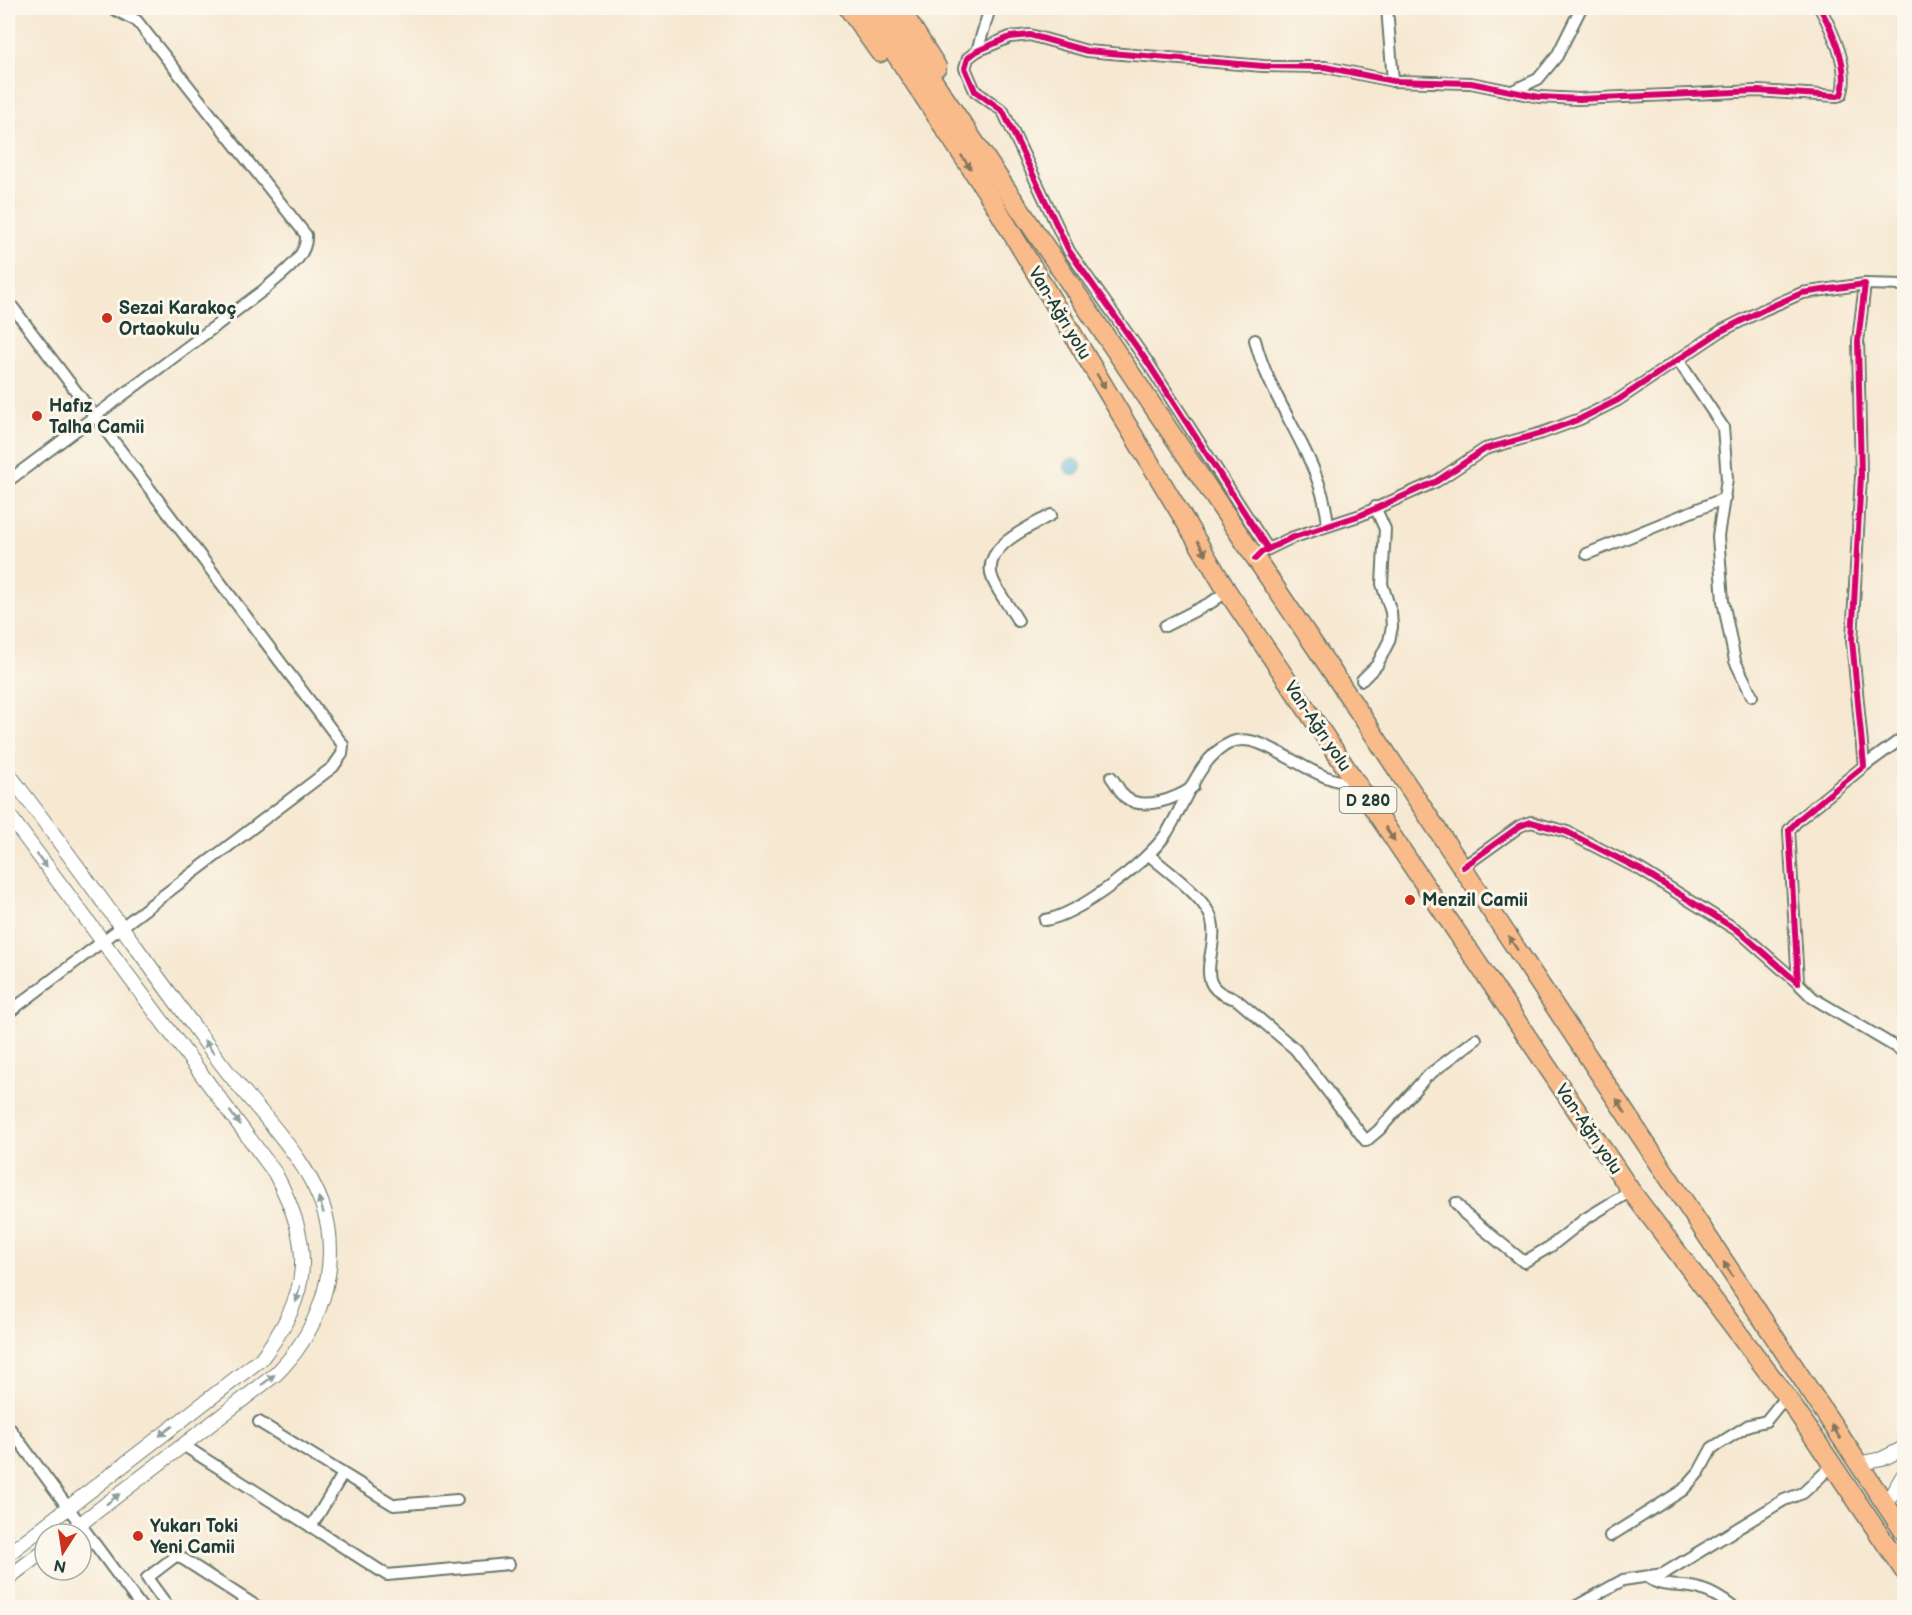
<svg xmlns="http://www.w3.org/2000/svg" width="1912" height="1615" font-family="'Balsamiq Sans',sans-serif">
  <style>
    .water { fill: #5eb8db; stroke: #3e7a88; stroke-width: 1.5 }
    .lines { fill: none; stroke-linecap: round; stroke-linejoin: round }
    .minor-casing { stroke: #6a796b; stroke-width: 14 }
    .tertiary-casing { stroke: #6a796b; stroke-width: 16 }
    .trunk-casing { stroke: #6a796b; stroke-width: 21 }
    .minor { stroke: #fff; stroke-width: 10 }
    .tertiary { stroke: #fff; stroke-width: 14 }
    .trunk { stroke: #fabb8b; stroke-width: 18 }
    .cycleway-casing { stroke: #fbf7ec; stroke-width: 10 }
    .cycleway { stroke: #d6006c; stroke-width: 6 }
    .oneway { fill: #82765b }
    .oneway2 { fill: #8f9e9a }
    .poi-dot { fill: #c8321e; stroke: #fbf7ec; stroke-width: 2 }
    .labels { text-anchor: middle; stroke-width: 6; stroke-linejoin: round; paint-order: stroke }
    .shield { fill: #fbf7ec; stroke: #61756b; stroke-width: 1.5 }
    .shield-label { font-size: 16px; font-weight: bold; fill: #1f3d34 }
    .poi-label { font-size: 18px; font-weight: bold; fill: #1f3d34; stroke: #fbf7ec; text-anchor: start }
    .street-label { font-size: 18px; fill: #1f3d34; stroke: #fbf7ec }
  </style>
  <rect width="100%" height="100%" fill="#fbf7ec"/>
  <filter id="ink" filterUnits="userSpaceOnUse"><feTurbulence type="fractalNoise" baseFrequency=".0167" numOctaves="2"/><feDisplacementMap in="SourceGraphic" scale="12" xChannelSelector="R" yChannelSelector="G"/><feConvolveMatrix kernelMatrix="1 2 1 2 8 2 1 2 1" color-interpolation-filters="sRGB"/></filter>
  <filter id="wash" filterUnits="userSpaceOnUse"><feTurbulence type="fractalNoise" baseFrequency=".008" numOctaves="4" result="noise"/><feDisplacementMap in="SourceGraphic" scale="24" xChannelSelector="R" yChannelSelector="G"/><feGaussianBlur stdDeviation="1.35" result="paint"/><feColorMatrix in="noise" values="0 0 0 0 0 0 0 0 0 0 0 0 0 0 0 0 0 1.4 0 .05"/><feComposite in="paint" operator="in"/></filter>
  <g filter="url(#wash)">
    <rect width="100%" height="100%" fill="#f6e8d1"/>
    <circle class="water" cx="1073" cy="467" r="8"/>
  </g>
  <g filter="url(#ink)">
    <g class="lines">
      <defs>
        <g id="minor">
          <path d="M1387,8L1393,81"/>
          <path d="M977,51L990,8"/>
          <path d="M1512,91L1538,79L1557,56L1581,8"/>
          <path d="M1865,284L1904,285"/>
          <path d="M8,301L343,745L342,754L333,767L8,1013"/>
          <path d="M1255,340C1271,405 1322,457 1328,525"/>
          <path d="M1678,360L1723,427L1727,479L1718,536L1723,601L1735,661L1752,696"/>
          <path d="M8,481L265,289C281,274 308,258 306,235L137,21L112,8"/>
          <path d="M1268,549L1148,363L1069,251L1003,111L975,91L965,68L968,58L977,51L1010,37L1030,35L1087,51L1263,66L1325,67L1393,81L1471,83L1539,97L1579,99L1757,91L1837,96L1841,95C1851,69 1832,30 1820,8"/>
          <path d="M1587,554L1725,498"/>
          <path d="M1255,559L1262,552L1291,538L1361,515L1437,481L1485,449L1542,433L1580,419L1618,400L1721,331L1763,310L1802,293L1865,284L1858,341L1861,476L1852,640L1864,766L1799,819L1789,830L1798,983L1740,932L1641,870L1567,832L1531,822L1520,826L1463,867"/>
          <path d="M1018,621C1010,607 999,594 993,580C979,547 1030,527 1051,515"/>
          <path d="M1165,626L1212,602L1227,591"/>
          <path d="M1362,680L1377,665L1389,641L1392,627L1391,612L1382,584L1385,529L1375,507"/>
          <path d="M1864,766L1904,737"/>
          <path d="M1111,777C1116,783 1120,792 1125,797C1143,812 1177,798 1193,787"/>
          <path d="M1149,855C1166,870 1199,893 1209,913C1226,946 1184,986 1236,999L1295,1049L1366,1141L1379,1130L1426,1077L1476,1039"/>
          <path d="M1045,920C1078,915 1147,862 1166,834C1185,805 1198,756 1232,742C1265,729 1315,787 1355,782"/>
          <path d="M1798,983L1813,998L1904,1052"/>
          <path d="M1456,1203L1465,1214L1524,1262L1551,1246L1585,1219L1631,1191"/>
          <path d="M259,1422L394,1505L457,1500"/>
          <path d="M8,1426L142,1608"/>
          <path d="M183,1445L387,1575L509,1564"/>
          <path d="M311,1527L343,1474"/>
          <path d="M1610,1536L1683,1490L1699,1472L1712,1448L1749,1425L1766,1421L1786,1396"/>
          <path d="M1649,1578C1663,1589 1683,1583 1700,1589C1713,1593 1724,1600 1734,1608"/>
          <path d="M169,1608L147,1578L177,1555L259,1608"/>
          <path d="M1573,1608L1623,1580L1663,1574L1784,1500L1803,1493L1833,1465"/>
        </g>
        <g id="tertiary">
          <path d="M8,773C79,867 147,963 217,1058C253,1108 317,1163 328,1226C337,1282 314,1336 276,1374L67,1534"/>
          <path d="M8,814L275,1173C314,1247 312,1293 261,1359L8,1554"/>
          <path d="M1857,1464L1882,1459L1904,1448"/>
          <path d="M1886,1504L1904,1474"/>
          <path d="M8,1578L45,1550"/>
        </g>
        <g id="trunk">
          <path d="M848,8L880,53"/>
          <path d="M865,8L992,200L1227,591L1631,1191L1786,1396L1904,1571"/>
          <path d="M884,8L1331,670L1904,1532"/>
          <path d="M900,8L937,67"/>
        </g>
      </defs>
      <use href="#minor" class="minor-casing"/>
      <use href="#tertiary" class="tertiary-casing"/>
      <use href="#trunk" class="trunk-casing"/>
      <use href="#minor" class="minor"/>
      <use href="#tertiary" class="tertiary"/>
      <use href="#trunk" class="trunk"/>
      <defs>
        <g id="cycleway">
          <path d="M1268,549L1148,363L1069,251L1003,111L975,91L965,68L968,58L977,51L1010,37L1030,35L1087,51L1263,66L1325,67L1393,81L1471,83L1539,97L1579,99L1757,91L1837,96L1841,95C1851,69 1832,30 1820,8"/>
          <path d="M1255,559L1262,552L1291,538L1361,515L1437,481L1485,449L1542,433L1580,419L1618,400L1721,331L1763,310L1802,293L1865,284L1858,341L1861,476L1852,640L1864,766L1799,819L1789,830L1798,983L1740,932L1641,870L1567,832L1531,822L1520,826L1463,867"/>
        </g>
      </defs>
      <use href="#cycleway" class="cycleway-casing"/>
      <use href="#cycleway" class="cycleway"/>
    </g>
    <defs><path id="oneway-solid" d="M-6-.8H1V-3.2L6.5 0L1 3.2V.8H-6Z" transform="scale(1.5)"/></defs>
    <g class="oneway">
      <use href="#oneway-solid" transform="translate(966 162) rotate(55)"/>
      <use href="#oneway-solid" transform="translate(1101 381) rotate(59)"/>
      <use href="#oneway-solid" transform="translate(1202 548) rotate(59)"/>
      <use href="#oneway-solid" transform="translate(1390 834) rotate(56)"/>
      <use href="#oneway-solid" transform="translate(1513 943) rotate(-123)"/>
      <use href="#oneway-solid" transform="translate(1621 1106) rotate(-123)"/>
      <use href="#oneway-solid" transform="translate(1728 1269) rotate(-123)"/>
      <use href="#oneway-solid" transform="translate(1836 1432) rotate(-123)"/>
    </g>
    <g class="oneway2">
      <use href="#oneway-solid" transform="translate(42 861) rotate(53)"/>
      <use href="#oneway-solid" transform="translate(209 1047) rotate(-126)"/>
      <use href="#oneway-solid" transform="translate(235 1118) rotate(53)"/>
      <use href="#oneway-solid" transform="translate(321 1205) rotate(-108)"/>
      <use href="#oneway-solid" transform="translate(298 1294) rotate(104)"/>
      <use href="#oneway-solid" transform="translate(268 1380) rotate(-38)"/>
      <use href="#oneway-solid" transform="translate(166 1431) rotate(143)"/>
      <use href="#oneway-solid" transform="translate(113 1499) rotate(-38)"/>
    </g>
  </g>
  <g class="poi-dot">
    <circle cx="107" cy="318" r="6"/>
    <circle cx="37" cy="416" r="6"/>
    <circle cx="1410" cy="900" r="6"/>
    <circle cx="138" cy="1536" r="6"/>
  </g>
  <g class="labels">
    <rect class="shield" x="1339.5" y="787" width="57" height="26" rx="4.5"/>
    <g class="shield-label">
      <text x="1368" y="806">D 280</text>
    </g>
    <g class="poi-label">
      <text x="119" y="314">Sezai Karakoç<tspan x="119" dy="21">Ortaokulu</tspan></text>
      <text x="49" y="412">Hafız<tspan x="49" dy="21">Talha Camii</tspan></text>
      <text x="1422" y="906">Menzil Camii</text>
      <text x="150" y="1532">Yukarı Toki<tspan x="150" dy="21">Yeni Camii</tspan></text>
    </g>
    <g class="street-label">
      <text transform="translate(1060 313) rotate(59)" y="6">Van-Ağrı yolu</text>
      <text transform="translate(1318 726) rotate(56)" y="6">Van-Ağrı yolu</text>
      <text transform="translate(1589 1129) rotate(56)" y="6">Van-Ağrı yolu</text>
    </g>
  </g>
  <rect width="1912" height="1615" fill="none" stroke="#fbf7ec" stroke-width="30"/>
  <g transform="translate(63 1552) rotate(192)"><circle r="28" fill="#fbf7ec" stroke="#a3ada2" stroke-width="1.5"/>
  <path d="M0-4.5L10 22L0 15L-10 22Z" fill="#c8321e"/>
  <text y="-9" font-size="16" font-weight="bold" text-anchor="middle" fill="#1f3d34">N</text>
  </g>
</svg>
